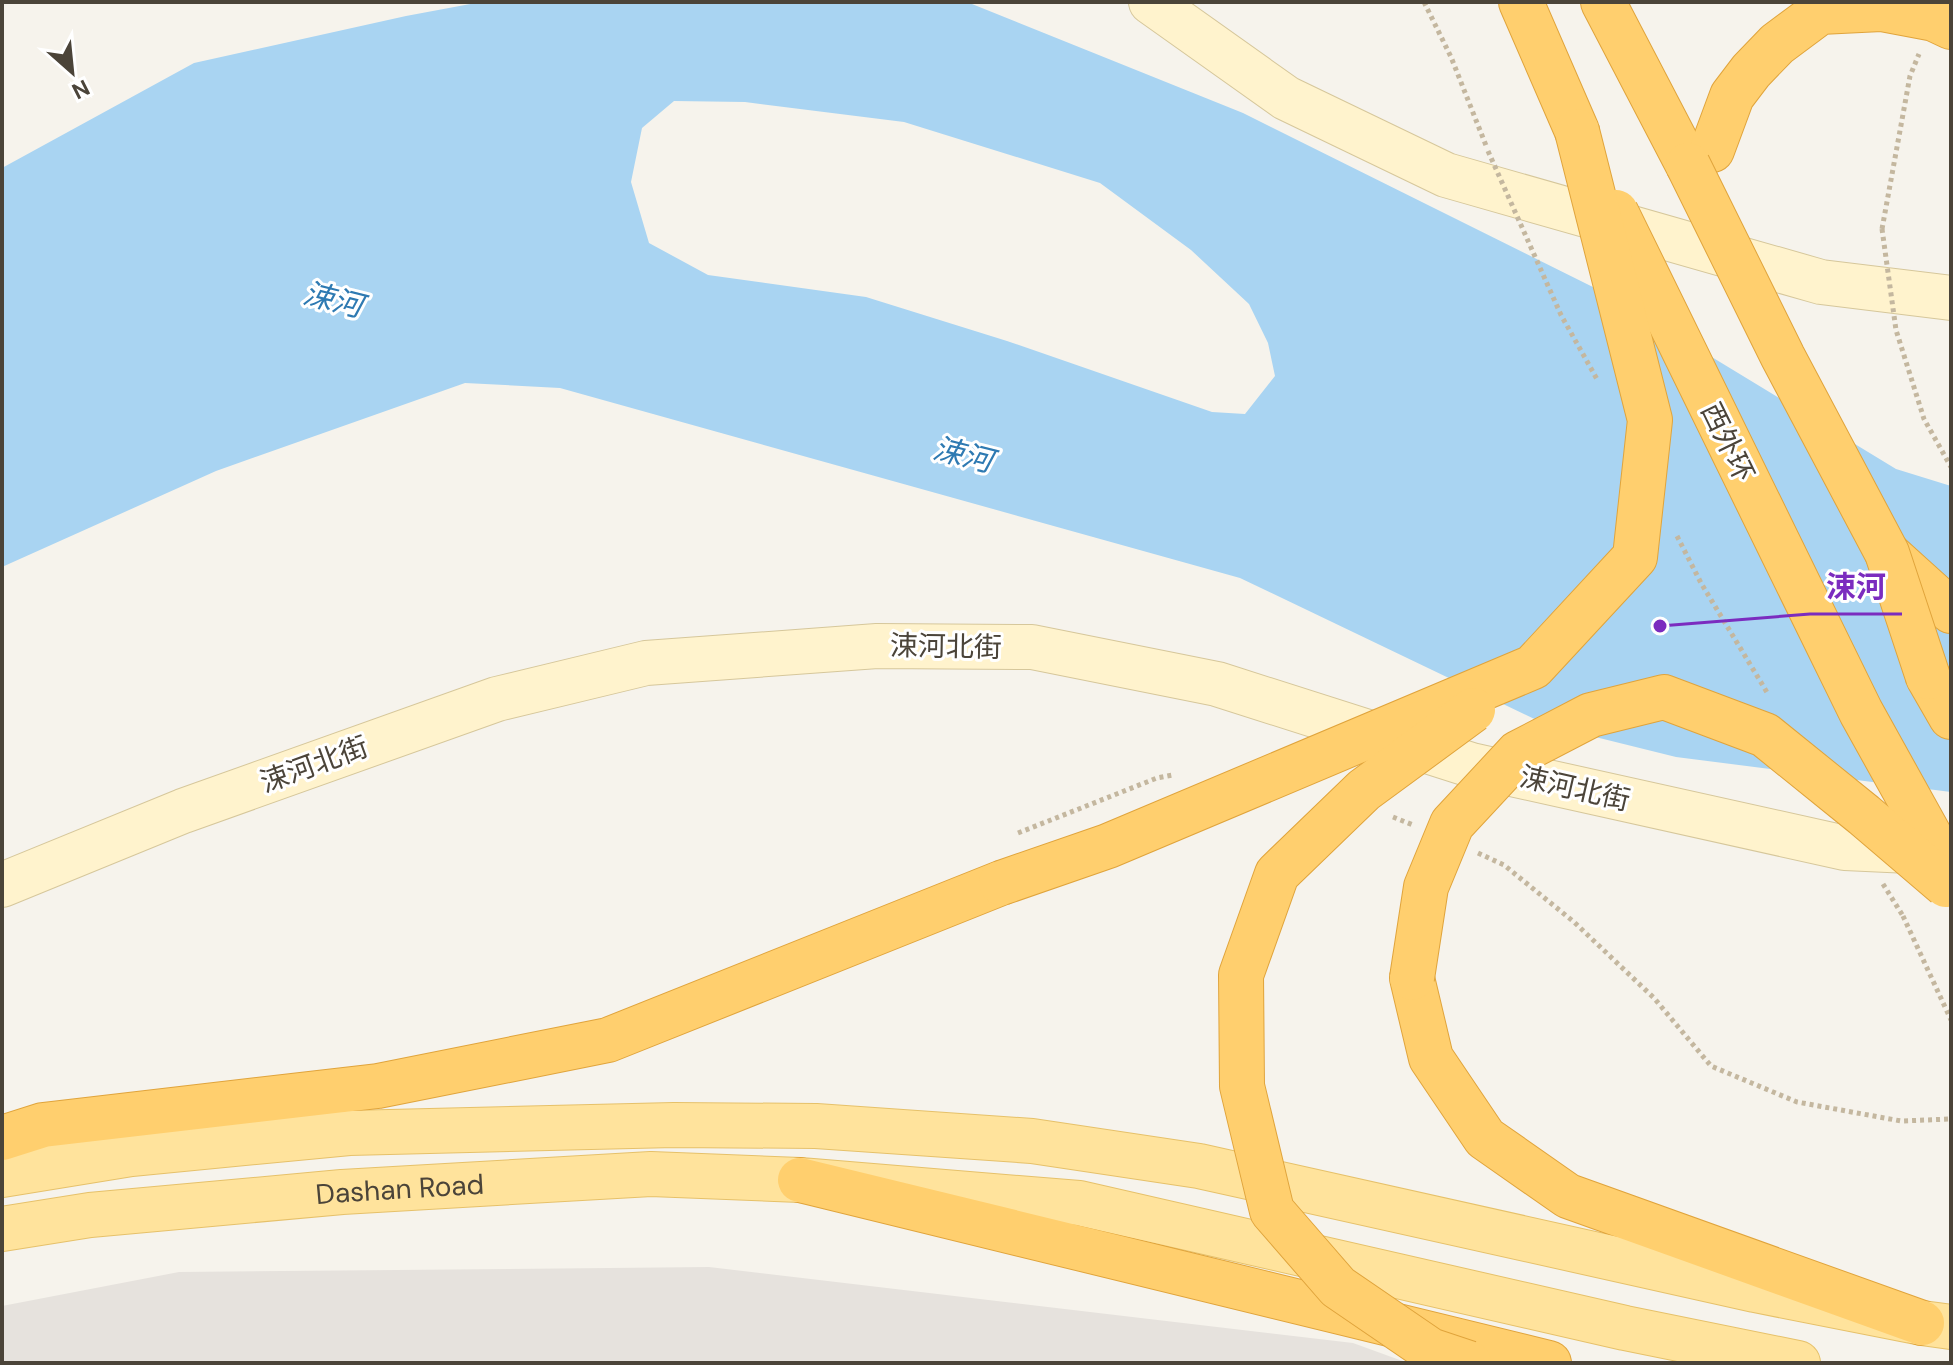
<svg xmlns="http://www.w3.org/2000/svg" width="1953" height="1365" font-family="'DM Sans','Noto Sans SC',sans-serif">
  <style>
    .industrial { fill: #e6e2dd }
    .water { fill: #a9d4f2; fill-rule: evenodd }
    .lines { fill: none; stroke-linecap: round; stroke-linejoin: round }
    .secondary-casing { stroke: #d6c79b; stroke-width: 46 }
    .primary-casing { stroke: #e6c16a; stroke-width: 46 }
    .highway-casing { stroke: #e0a43c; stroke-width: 46 }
    .path { stroke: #c4b79f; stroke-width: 5; stroke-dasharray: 4 4; stroke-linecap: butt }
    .secondary { stroke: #fff3cd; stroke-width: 44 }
    .primary { stroke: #ffe39c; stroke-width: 44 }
    .highway { stroke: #ffcf6e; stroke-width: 44 }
    .highway-bridge-casing { stroke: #e0a43c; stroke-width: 46; stroke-linecap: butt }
    .path-bridge { stroke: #c4b79f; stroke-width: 5; stroke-dasharray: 4 4; stroke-linecap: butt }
    .highway-bridge { stroke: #ffcf6e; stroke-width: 44 }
    .labels { text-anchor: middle; stroke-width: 6; stroke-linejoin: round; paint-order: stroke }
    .street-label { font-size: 28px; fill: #4b4439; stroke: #fff }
    .water-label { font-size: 30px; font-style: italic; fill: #2e7ab2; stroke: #fff }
    .leader { fill: none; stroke: #7b2cbf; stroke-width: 3 }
    .callout-dot { fill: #7b2cbf; stroke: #fff; stroke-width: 3 }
    .callout-label { font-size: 30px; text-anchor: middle; font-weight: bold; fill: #7b2cbf; stroke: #fff; stroke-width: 6; stroke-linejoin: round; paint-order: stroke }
  </style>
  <rect width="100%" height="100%" fill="#f6f3ec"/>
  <path class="industrial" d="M709,1267L1353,1343L1408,1363H2V1306L179,1272Z"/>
  <path class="water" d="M481,2H967L1243,113L1613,297L1896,469L1951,486V792L1676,757L1547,725L1240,578L560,388L465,383L216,471L2,567V168L194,63L406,16ZM674,101L745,102L904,122L1100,183L1191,250L1249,304L1268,343L1275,376L1245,414L1212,412L1007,341L866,297L708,275L649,243L631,182L642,128Z"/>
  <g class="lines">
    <defs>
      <g id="secondary">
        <path d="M1151,2L1286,98L1446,175L1821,282L1951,298"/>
        <path d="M2,885L183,811L497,699L646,663L877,646L1032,647L1217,684L1471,765L1845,848L1931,852"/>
      </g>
      <g id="primary">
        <path d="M2,1175L131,1154L349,1133L674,1125L816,1126L1032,1141L1199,1166L1755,1290L1922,1323L1951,1327"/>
        <path id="s1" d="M2,1229L90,1215L342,1192L651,1174L800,1180L1079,1203L1625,1328L1798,1363"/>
      </g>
      <g id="highway">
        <path d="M1521,2L1577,131"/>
        <path d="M1603,2L1688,165"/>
        <path d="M1712,150L1732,96L1751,71L1777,44L1820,12L1881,9L1934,19L1951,27"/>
        <path d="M1887,553L1951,611"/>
        <path d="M1928,677L1951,717"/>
        <path d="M1412,978L1431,1058L1485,1138L1568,1196L1922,1323"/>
        <path d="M2,1138L43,1125L378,1086L608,1040L1001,883"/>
        <path d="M800,1180L1549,1363"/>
      </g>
    </defs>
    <use href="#secondary" class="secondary-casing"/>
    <use href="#primary" class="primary-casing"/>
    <use href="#highway" class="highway-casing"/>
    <g class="path">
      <path d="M1424,2L1451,57L1487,148"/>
      <path d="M1882,229L1910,76L1919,54"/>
      <path d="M1393,817L1413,825"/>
      <path d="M1018,833L1157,778L1173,775"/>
      <path d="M1478,853L1504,865L1574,922L1654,998L1711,1066L1797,1102L1901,1121L1951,1119"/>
      <path d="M1903,916L1951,1020"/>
    </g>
    <use href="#secondary" class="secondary"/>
    <use href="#primary" class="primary"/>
    <use href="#highway" class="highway"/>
    <defs>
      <g id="highway-bridge">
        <path d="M1688,165L1783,357L1887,553L1928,677"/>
        <path d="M1616,212L1861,712L1951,874"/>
        <path d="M1001,883L1108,846L1533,667L1635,557L1650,420L1577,131"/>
        <path d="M1412,978L1426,887L1452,824L1518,753L1591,715L1664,697L1765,735L1864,815L1946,885"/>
        <path d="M1469,1363L1430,1350L1338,1287L1272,1211L1242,1086L1241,975L1277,874L1364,790L1473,710"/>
      </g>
    </defs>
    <use href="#highway-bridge" class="highway-bridge-casing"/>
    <g class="path-bridge">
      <path d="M1488,151L1561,315L1598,381"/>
      <path d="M1882,229L1896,330L1924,419L1951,467"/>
      <path d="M1677,536L1701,583L1768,694"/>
      <path d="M1883,884L1903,916"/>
    </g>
    <use href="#highway-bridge" class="highway-bridge"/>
  </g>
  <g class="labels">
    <g class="street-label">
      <text transform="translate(1728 442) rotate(64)" y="10">西外环</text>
      <text transform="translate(946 646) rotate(1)" y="10">涑河北街</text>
      <text transform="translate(314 764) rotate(-20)" y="10">涑河北街</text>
      <text transform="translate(1575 788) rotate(13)" y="10">涑河北街</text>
      <text dy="10" stroke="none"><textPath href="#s1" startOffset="400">Dashan Road</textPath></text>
    </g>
    <g class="water-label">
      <text transform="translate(333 300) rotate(14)" y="10">涑河</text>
      <text transform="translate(963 455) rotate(14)" y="10">涑河</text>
    </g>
  </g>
  <path class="leader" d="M1660 626L1810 614H1902"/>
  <circle class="callout-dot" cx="1660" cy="626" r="8"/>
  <g class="callout-label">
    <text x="1856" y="597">涑河</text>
  </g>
  <rect width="1953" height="1365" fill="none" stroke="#4b4439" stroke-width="8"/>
  <g transform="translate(72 72) rotate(153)" stroke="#ffffff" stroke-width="6" paint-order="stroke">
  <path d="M0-6L14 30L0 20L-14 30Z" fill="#4b4439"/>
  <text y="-12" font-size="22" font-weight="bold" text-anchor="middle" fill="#4b4439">N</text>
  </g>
</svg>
